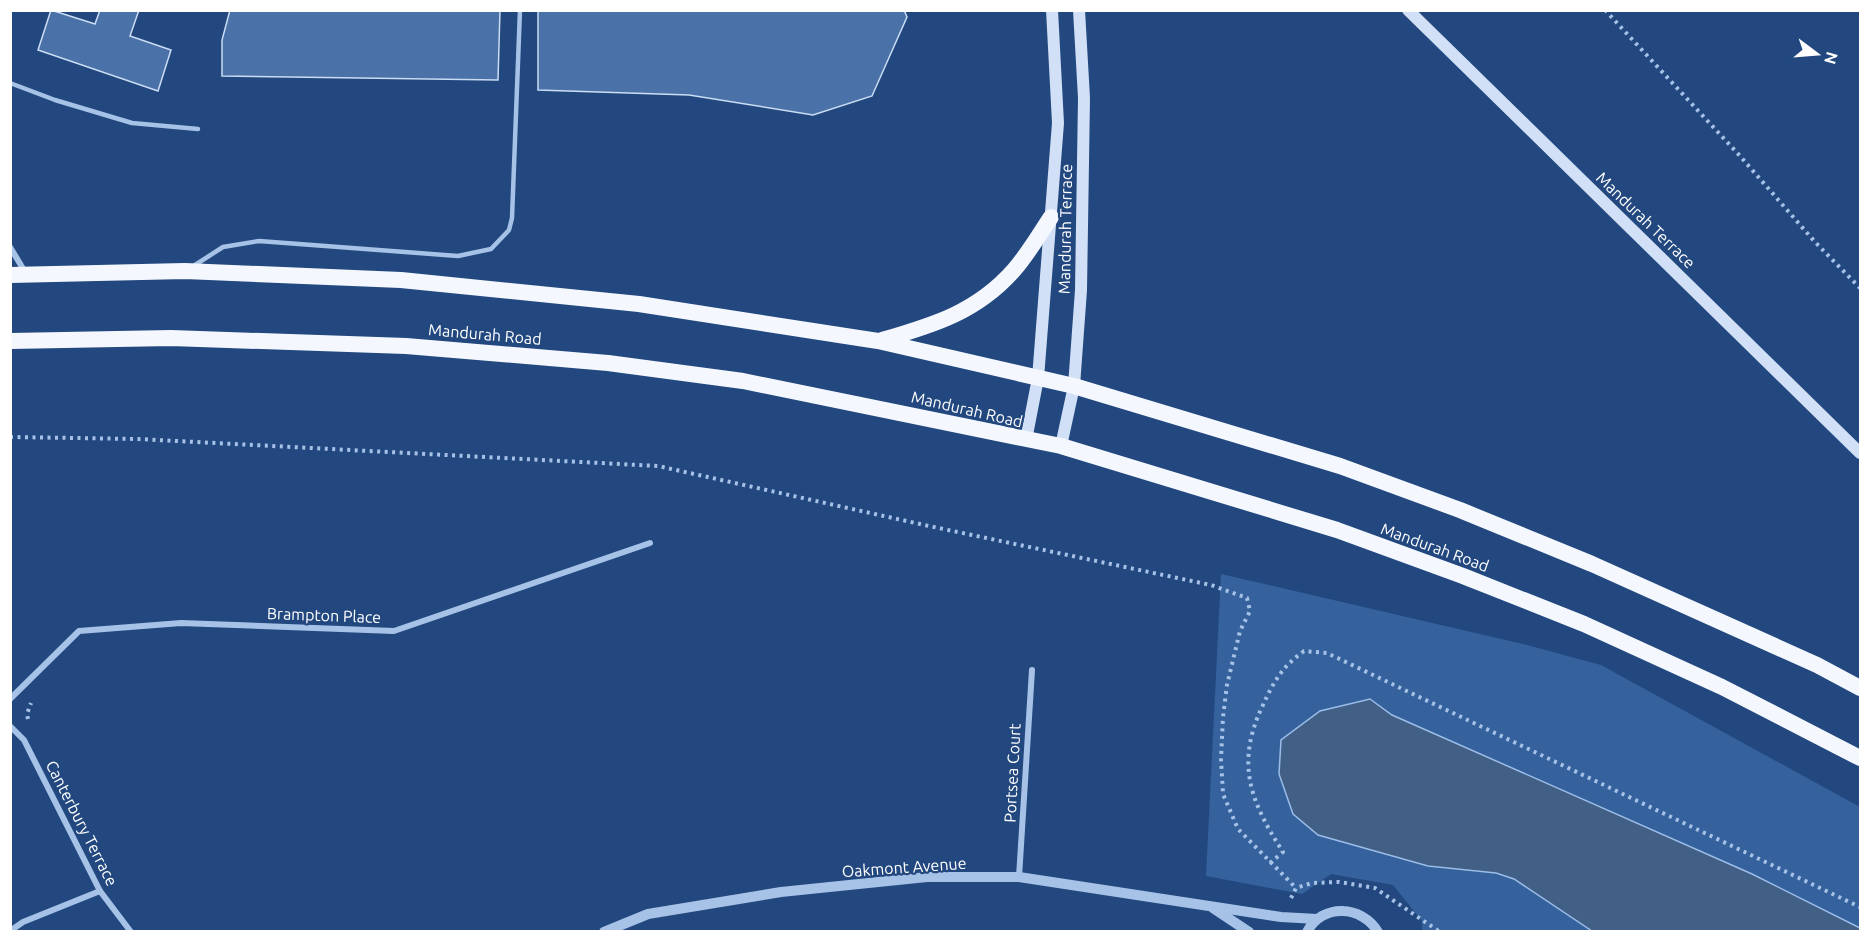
<svg xmlns="http://www.w3.org/2000/svg" width="1871" height="942" font-family="Ubuntu,sans-serif">
  <style>
    .green { fill: #35629d }
    .water { fill: #425f86; stroke: #9bbde8; stroke-width: 1.5 }
    .building { fill: #4b72a8; stroke: #caddf5; stroke-width: 1.5 }
    .lines { fill: none; stroke-linecap: round; stroke-linejoin: round }
    .path { stroke: #a7c2e7; stroke-width: 4; stroke-dasharray: 3 4.5; stroke-linecap: butt }
    .service { stroke: #a7c2e7; stroke-width: 4.5 }
    .minor { stroke: #a7c2e7; stroke-width: 6 }
    .tertiary { stroke: #a7c2e7; stroke-width: 10 }
    .secondary { stroke: #d1e0f6; stroke-width: 12 }
    .trunk { stroke: #f4f8fe; stroke-width: 16 }
    .labels { text-anchor: middle; stroke-width: 4.5; stroke-linejoin: round; paint-order: stroke }
    .street-label { font-size: 16px; fill: #fff; stroke: #22487f }
  </style>
  <rect width="100%" height="100%" fill="#22487f"/>
  <path class="green" d="M1221,574L1527,645L1601,665L1860,807V931H1422V921L1393,885L1331,874L1302,894L1206,876Z"/>
  <path class="water" d="M1370,699L1392,715L1752,874L1860,928V931H1592L1514,879L1496,873L1428,866L1318,835L1293,814L1279,774L1281,740L1320,711Z"/>
  <g class="building">
    <path d="M51,10L95,24L100,10H139L130,36L171,50L158,91L38,50Z"/>
    <path d="M230,10H500L498,80L222,76V40Z"/>
    <path d="M538,10H904L907,17L872,96L813,115L689,95L538,90Z"/>
  </g>
  <g class="lines">
    <g class="path">
      <path d="M1605,10L1740,156L1815,242L1860,288"/>
      <path d="M10,437L138,439L658,466L929,526L1211,585L1247,598L1250,611L1240,631L1227,685L1223,717L1221,759L1223,794L1238,829L1296,888"/>
      <path d="M28,719L27,714L31,703"/>
      <path d="M1270,863L1283,852C1250,801 1235,763 1263,705C1274,681 1282,667 1304,651L1327,653L1860,907"/>
      <path d="M1291,898L1296,888L1312,883L1339,882L1375,888L1440,932"/>
    </g>
    <g class="service">
      <path d="M10,83L55,100L132,123L198,129"/>
      <path d="M195,265L223,247L259,241L458,256L491,249L509,230L512,218L520,10"/>
    </g>
    <g class="minor">
      <path d="M10,247L25,272"/>
      <path d="M10,699L79,631L181,623L394,631L650,543"/>
      <path d="M10,726L24,740L100,891L131,932"/>
      <path d="M1019,877L1032,670"/>
      <path d="M10,931L23,922L100,891"/>
    </g>
    <g class="tertiary">
      <path d="M1213,908L1249,932"/>
      <path d="M604,932L648,914L781,892L927,877H1019L1281,917L1317,919"/>
      <path d="M1307,932C1322,903 1362,905 1378,932"/>
    </g>
    <g class="secondary">
      <path d="M1408,10L1860,453"/>
      <path d="M1026,440L1038,378L1058,123L1052,10"/>
      <path d="M1061,446L1074,386L1081,290L1084,98L1079,10"/>
    </g>
    <g class="trunk">
      <path d="M10,275L185,271L401,280L639,304L878,341L1074,386L1340,466L1460,510L1592,564L1817,665L1860,688"/>
      <path d="M882,340C934,325 977,312 1014,270C1028,254 1039,235 1051,217"/>
      <path d="M10,341L171,338L406,346L608,363L743,381L1061,446L1337,530L1463,576L1584,624L1722,687L1860,758"/>
    </g>
  </g>
  <g class="labels">
    <g class="street-label">
      <text transform="translate(1646 220) rotate(44)" y="6">Mandurah Terrace</text>
      <text transform="translate(1065 229) rotate(-89)" y="6">Mandurah Terrace</text>
      <text transform="translate(485 334) rotate(5)" y="6">Mandurah Road</text>
      <text transform="translate(967 409) rotate(13)" y="6">Mandurah Road</text>
      <text transform="translate(1435 547) rotate(20)" y="6">Mandurah Road</text>
      <text transform="translate(324 615) rotate(2)" y="6">Brampton Place</text>
      <text transform="translate(1012 773) rotate(-87)" y="6">Portsea Court</text>
      <text transform="translate(82 823) rotate(63)" y="6">Canterbury Terrace</text>
      <text transform="translate(904 867) rotate(-4)" y="6">Oakmont Avenue</text>
    </g>
  </g>
  <rect width="1871" height="942" fill="none" stroke="#ffffff" stroke-width="24"/>
  <g transform="translate(1817 54) rotate(106)" stroke="#22487f" stroke-width="4.5" paint-order="stroke">
  <path d="M0-4.5L10 22L0 15L-10 22Z" fill="#ffffff"/>
  <text y="-9" font-size="16" font-weight="bold" text-anchor="middle" fill="#ffffff">N</text>
  </g>
</svg>
